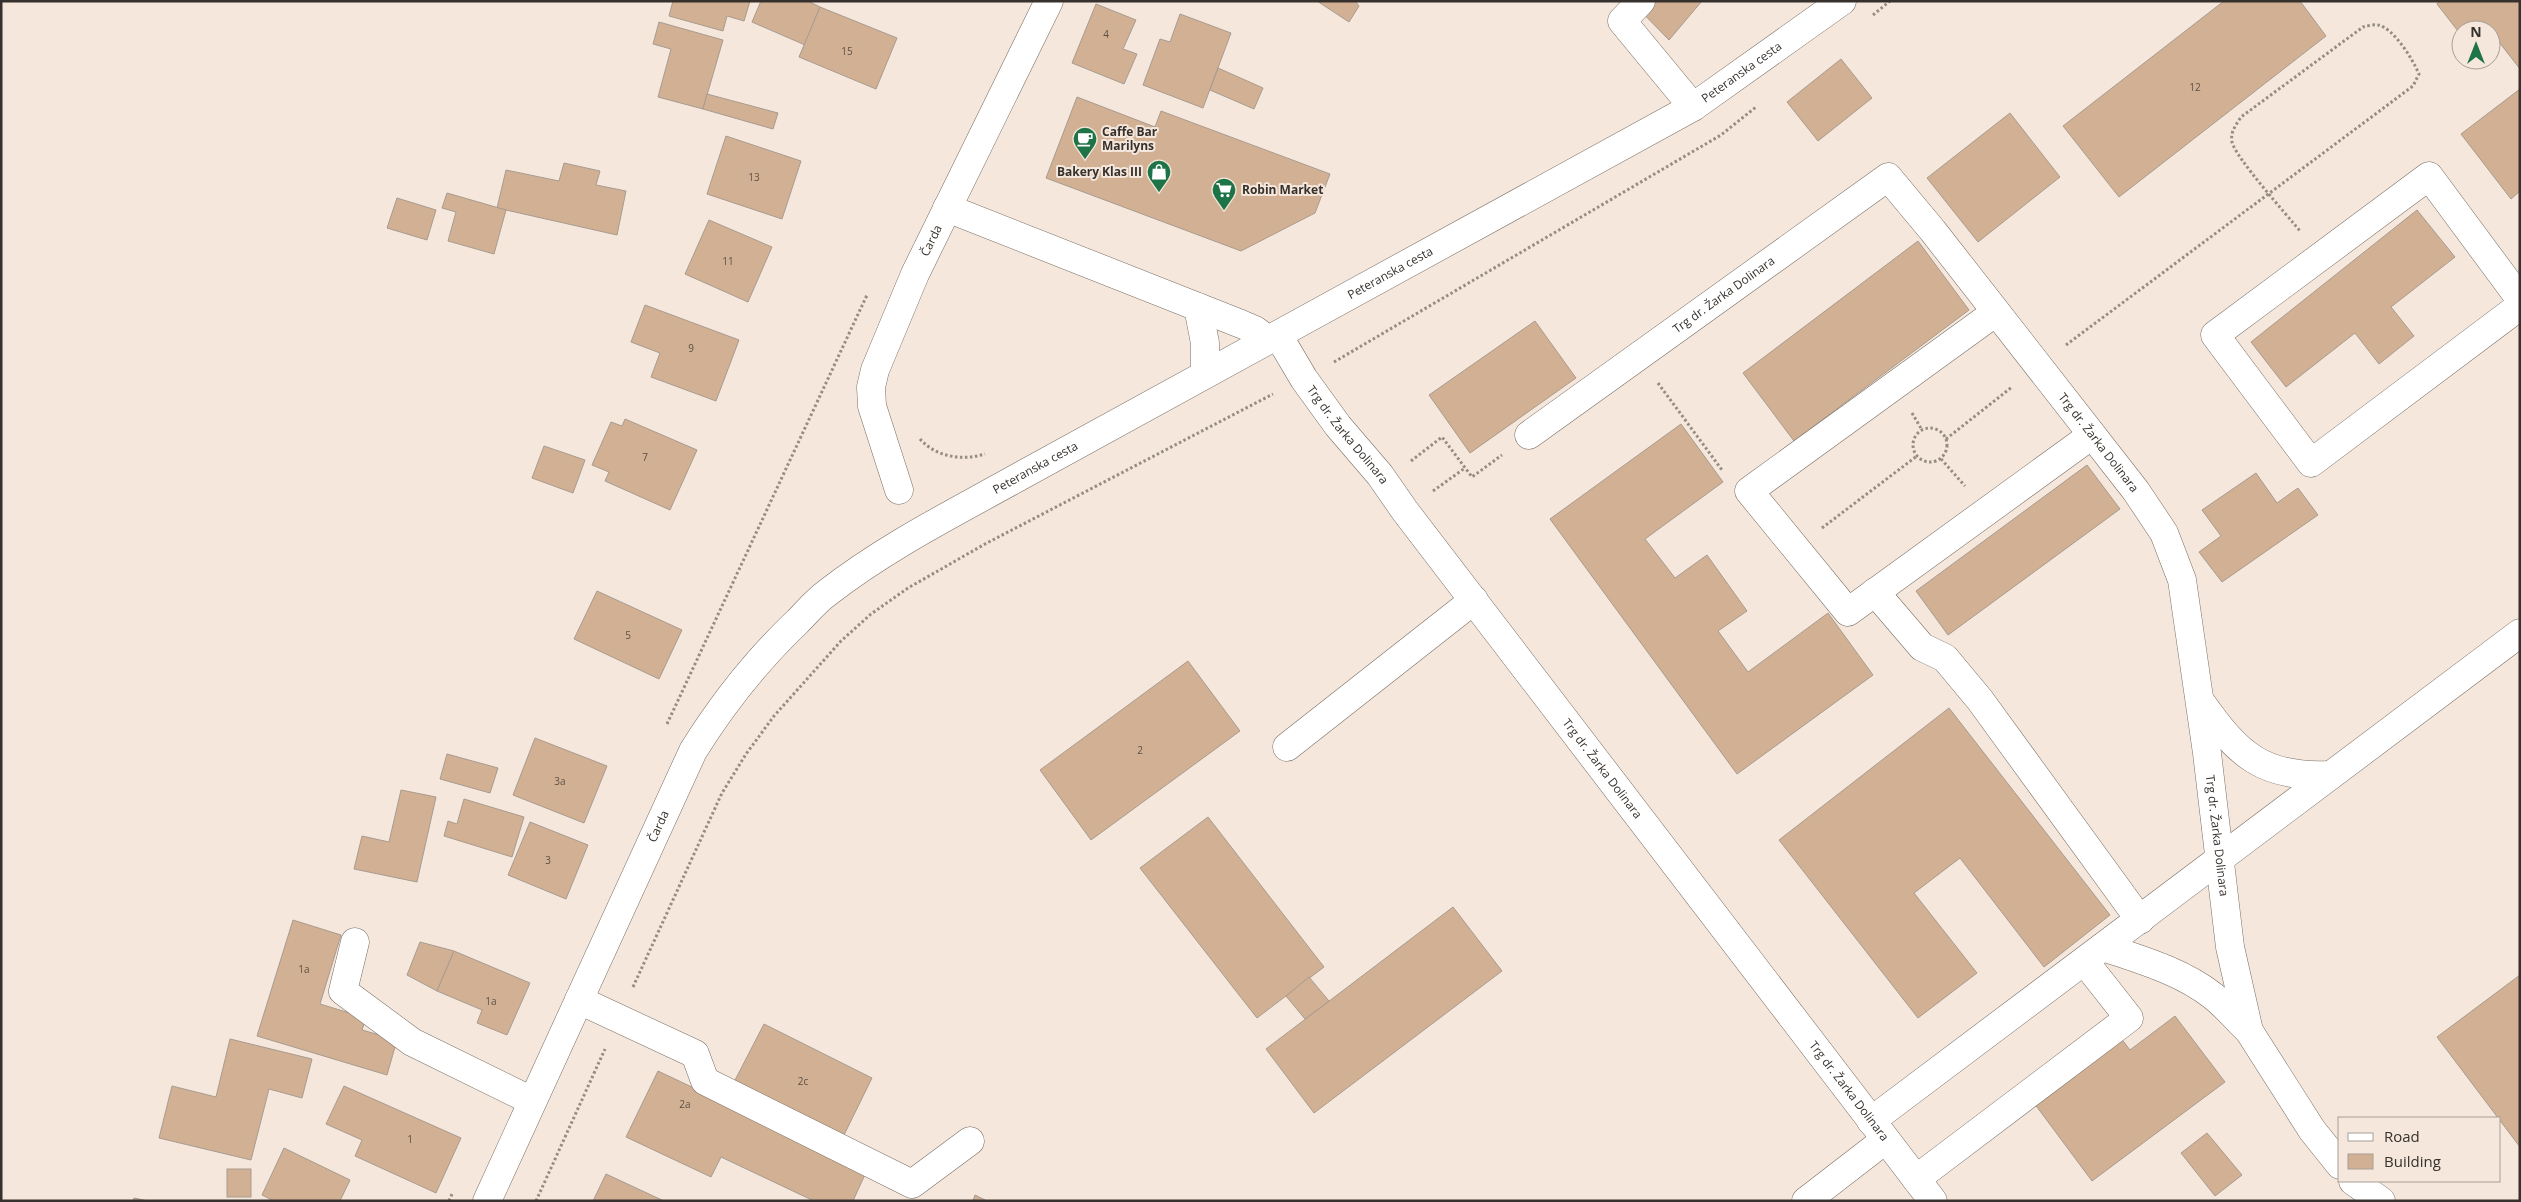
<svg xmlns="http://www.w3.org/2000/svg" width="2521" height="1202" font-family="'Open Sans',sans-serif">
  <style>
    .building { fill: #d1b093; stroke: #a89b90 }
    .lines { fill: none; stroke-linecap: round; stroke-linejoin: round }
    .minor-casing { stroke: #796e64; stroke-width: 29 }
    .major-casing { stroke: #796e64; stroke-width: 29 }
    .path { stroke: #958c84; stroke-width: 3; stroke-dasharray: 2.5 2.5; stroke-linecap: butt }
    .minor { stroke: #fff; stroke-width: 28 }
    .major { stroke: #fff; stroke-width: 28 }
    .labels { text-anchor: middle; stroke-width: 4; stroke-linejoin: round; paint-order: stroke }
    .number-label { font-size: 10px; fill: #5d5146 }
    .street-label { font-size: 12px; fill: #36312c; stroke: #f5e7dc }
    .poi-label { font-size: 12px; font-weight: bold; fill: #36312c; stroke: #f5e7dc; text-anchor: start }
  </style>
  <rect width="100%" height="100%" fill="#f5e7dc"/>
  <g class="building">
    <path d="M673,1H750L744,21L727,16L723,31L669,16Z"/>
    <path d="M761,1H808L820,7L805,45L752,22Z"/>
    <path d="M1317,1H1355L1359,6L1349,22Z"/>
    <path d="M1631,1H1702L1669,40Z"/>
    <path d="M2224,1H2300L2326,36L2119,197L2063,126Z"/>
    <path d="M2439,1H2520V69L2499,42L2491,49V30H2461V35L2437,4Z"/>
    <path d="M1096,4L1136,20L1123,49L1137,54L1124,84L1072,63Z"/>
    <path d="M820,7L897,38L876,89L799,57Z"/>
    <path d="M1180,14L1231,33L1203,108L1143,85L1160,39L1170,42Z"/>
    <path d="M659,22L723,40L703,109L658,97L671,49L653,44Z"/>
    <path d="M1841,59L1872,98L1818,141L1787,102Z"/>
    <path d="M1218,68L1263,88L1254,109L1210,90Z"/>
    <path d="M2520,89V191L2511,199L2461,134Z"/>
    <path d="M707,94L778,113L773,129L703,109Z"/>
    <path d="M1077,97L1155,127L1161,111L1330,174L1315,213L1241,251L1046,178Z"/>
    <path d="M2010,113L2060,177L1978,242L1927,178Z"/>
    <path d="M726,136L801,161L782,219L707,194Z"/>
    <path d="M564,163L600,171L596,185L626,191L617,235L497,208L506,170L559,181Z"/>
    <path d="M447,193L506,210L494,254L448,241L456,212L442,208Z"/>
    <path d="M397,198L436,210L427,240L387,228Z"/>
    <path d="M2417,210L2455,257L2391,307L2414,336L2379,364L2355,333L2286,387L2251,342Z"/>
    <path d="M709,220L772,247L748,302L685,274Z"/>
    <path d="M1918,241L1969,310L1794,441L1743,373Z"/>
    <path d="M645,305L739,340L716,401L651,377L660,353L631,342Z"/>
    <path d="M1535,321L1576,378L1470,453L1429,395Z"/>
    <path d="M625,419L697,450L670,510L605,481L609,472L592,465L611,422L622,426Z"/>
    <path d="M1681,424L1723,482L1645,539L1675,578L1707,555L1747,611L1718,631L1748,672L1828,613L1873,675L1737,774L1550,519Z"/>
    <path d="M544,446L585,460L573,493L532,478Z"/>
    <path d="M2087,465L2120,509L1948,635L1916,591Z"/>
    <path d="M2256,473L2277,503L2298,488L2318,515L2222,582L2199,552L2221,536L2202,510Z"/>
    <path d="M597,591L682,630L659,679L574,639Z"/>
    <path d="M1188,661L1240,731L1091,840L1040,770Z"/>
    <path d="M1949,708L2110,915L2044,967L1960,858L1914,893L1977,973L1918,1018L1779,840Z"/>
    <path d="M535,738L607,766L584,823L513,795Z"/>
    <path d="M447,754L498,768L490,793L440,779Z"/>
    <path d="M401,790L436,797L417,882L354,869L362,836L389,842Z"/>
    <path d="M464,799L524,817L512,857L444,836L448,821L457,824Z"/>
    <path d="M1208,817L1324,967L1257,1018L1140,868Z"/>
    <path d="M530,822L588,845L566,899L508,875Z"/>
    <path d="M1453,907L1502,971L1314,1113L1266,1049Z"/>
    <path d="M293,920L341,935L320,1004L366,1018L362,1030L397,1040L387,1075L257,1036Z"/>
    <path d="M420,942L454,951L437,991L407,975Z"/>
    <path d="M454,951L530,983L507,1035L477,1023L482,1010L437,991Z"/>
    <path d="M2520,975V1147L2437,1037Z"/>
    <path d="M1309,977L1329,1001L1305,1019L1286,996Z"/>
    <path d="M2175,1016L2225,1082L2092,1181L2034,1103L2120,1037L2130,1050Z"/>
    <path d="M764,1024L872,1078L842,1139L733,1084Z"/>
    <path d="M230,1039L312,1059L302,1098L269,1089L251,1160L159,1138L172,1086L216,1097Z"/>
    <path d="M658,1071L867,1170L853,1201H814L721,1157L711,1177L626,1137Z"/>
    <path d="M344,1086L461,1138L436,1193L355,1156L362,1140L326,1124Z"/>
    <path d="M2207,1133L2242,1175L2215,1196L2181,1153Z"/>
    <path d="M284,1148L350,1180L340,1201H274L262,1195Z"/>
    <rect x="227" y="1169" width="24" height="28"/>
    <path d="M606,1174L664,1201H593Z"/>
    <path d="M975,1195L987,1201H973Z"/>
    <path d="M134,1198L148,1201H133Z"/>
  </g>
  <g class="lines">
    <defs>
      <g id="minor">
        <path d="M1641,1L1622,21L1693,107"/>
        <path d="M947,208L1241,324L1255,330L1268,340"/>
        <path d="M2520,299L2429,176L2215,335L2311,463L2520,306"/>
        <path d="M1198,307L1205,343V374"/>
        <path d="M1996,312L1749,491L1848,612L2092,435"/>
        <path id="s1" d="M1278,335L1304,379L1338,426L1380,475L1405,511L1933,1201"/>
        <path id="s2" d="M1529,435L1888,177L1933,231L2136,491L2164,533L2182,580L2207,753L2230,947L2249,1031L2312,1130L2340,1165"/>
        <path id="s3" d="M899,490L872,406L871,387L875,370L915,274L1049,1"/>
        <path d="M1875,592L1922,647L1945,658L1980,700L2140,920"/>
        <path d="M2201,702C2238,755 2263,778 2330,775"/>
        <path d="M1287,747L1474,600"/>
        <path d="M355,942L343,991L412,1042L532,1101"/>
        <path d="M2103,947C2141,960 2181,971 2213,996C2226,1006 2237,1020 2249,1031"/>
        <path d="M579,1000L695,1054L705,1081L912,1184L970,1141"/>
        <path d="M1871,1121L2520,633"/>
        <path d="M1916,1179L2129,1018L2085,962"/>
        <path d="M2353,1181L2381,1201"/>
        <path d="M1806,1201L1885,1140"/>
      </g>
      <g id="major">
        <path id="s4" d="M487,1201L693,751C723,703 756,661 797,622C807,612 816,601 827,593C887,546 958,511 1024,474L1693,107L1842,1"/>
      </g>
    </defs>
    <use href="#minor" class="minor-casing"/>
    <use href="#major" class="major-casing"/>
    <g class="path">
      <path d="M1873,15L1890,1"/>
      <path d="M2066,345L2413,86L2419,74C2413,60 2394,28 2378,25C2374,24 2367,26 2363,27L2241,117C2236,125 2230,132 2232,142C2235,157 2287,215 2300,231"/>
      <path d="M1334,362L1721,135L1756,107"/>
      <path d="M1658,383L1722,470"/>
      <path d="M1912,413L1922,430"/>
      <circle cx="1930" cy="445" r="17"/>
      <path d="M920,439C936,457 962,461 985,454"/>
      <path d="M1946,439L2012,387"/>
      <path d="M1941,459L1965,486"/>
      <path d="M1411,461L1442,437L1472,477L1502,455"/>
      <path d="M1433,491L1465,468"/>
      <path d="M1822,528L1917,456"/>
      <path d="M667,724L867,295"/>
      <path d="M633,987L722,793L746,754L774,716L841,641L871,614L908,588L985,544L1273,394"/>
      <path d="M449,1201L452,1194"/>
      <path d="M536,1201L605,1049"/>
    </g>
    <use href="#minor" class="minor"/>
    <use href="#major" class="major"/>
  </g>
  <defs>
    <symbol id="cafe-pin" viewBox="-11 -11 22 30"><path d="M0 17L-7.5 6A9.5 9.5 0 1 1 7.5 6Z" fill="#1f7447" stroke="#f5e7dc"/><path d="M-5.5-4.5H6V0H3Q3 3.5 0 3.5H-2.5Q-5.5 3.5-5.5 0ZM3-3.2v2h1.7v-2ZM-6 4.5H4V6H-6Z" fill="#fff"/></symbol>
    <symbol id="shop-pin" viewBox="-11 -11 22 30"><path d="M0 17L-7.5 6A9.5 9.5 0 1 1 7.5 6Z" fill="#1f7447" stroke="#f5e7dc"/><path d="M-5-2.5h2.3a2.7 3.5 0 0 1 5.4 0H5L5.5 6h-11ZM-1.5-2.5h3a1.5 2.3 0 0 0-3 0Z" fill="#fff"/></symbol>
    <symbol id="supermarket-pin" viewBox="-11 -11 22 30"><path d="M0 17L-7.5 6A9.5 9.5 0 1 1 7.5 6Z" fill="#1f7447" stroke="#f5e7dc"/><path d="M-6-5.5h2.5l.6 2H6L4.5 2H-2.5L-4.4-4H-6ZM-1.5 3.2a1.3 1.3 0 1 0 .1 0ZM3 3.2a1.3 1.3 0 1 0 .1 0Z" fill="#fff"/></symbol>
  </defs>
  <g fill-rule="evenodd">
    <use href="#cafe-pin" x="1071" y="125" width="28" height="38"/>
    <use href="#shop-pin" x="1145" y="158" width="28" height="38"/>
    <use href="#supermarket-pin" x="1210" y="176" width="28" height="38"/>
  </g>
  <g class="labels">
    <g class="number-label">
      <text x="1106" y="38">4</text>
      <text x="847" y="55">15</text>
      <text x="2195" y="91">12</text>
      <text x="754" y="181">13</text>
      <text x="728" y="265">11</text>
      <text x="691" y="352">9</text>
      <text x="645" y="461">7</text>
      <text x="628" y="639">5</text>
      <text x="1140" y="754">2</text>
      <text x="560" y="785">3a</text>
      <text x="548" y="864">3</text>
      <text x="304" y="973">1a</text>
      <text x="491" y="1005">1a</text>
      <text x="803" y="1085">2c</text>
      <text x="685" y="1108">2a</text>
      <text x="410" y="1143">1</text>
    </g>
    <g class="street-label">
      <text dy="4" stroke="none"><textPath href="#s4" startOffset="1756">Peteranska cesta</textPath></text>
      <text dy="4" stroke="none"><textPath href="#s3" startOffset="266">Čarda</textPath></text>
      <text dy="4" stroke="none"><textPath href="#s4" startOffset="1351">Peteranska cesta</textPath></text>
      <text dy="4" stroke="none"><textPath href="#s2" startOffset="240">Trg dr. Žarka Dolinara</textPath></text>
      <text dy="4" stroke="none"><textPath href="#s1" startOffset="122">Trg dr. Žarka Dolinara</textPath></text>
      <text dy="4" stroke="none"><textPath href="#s2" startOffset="781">Trg dr. Žarka Dolinara</textPath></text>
      <text dy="4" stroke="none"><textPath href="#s4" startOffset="946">Peteranska cesta</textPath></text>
      <text dy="4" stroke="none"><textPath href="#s1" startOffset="542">Trg dr. Žarka Dolinara</textPath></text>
      <text dy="4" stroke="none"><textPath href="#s4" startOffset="412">Čarda</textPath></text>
      <text dy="4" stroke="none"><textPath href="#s2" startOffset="1201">Trg dr. Žarka Dolinara</textPath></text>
      <text dy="4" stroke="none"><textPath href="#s1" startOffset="948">Trg dr. Žarka Dolinara</textPath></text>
    </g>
    <g class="poi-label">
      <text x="1102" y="136">Caffe Bar<tspan x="1102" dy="14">Marilyns</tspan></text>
      <text x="1142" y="176" text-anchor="end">Bakery Klas III</text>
      <text x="1242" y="194">Robin Market</text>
    </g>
  </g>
  <rect width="2521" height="1202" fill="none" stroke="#36312c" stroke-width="5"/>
  <rect x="2338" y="1117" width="162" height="65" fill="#f5e7dc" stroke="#a99e96"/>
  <rect x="2348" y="1133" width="25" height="8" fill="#ffffff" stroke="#a99e96"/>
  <text x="2384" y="1142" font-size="15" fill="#36312c">Road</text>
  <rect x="2348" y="1154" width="25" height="15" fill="#d1b093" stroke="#a99e96"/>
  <text x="2384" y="1167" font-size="15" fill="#36312c">Building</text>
  <g transform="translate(2476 45)"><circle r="24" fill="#f5e7dc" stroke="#a99e96"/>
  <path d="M0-4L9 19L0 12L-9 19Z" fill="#1f7447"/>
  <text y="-8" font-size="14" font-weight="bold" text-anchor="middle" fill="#36312c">N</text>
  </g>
</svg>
